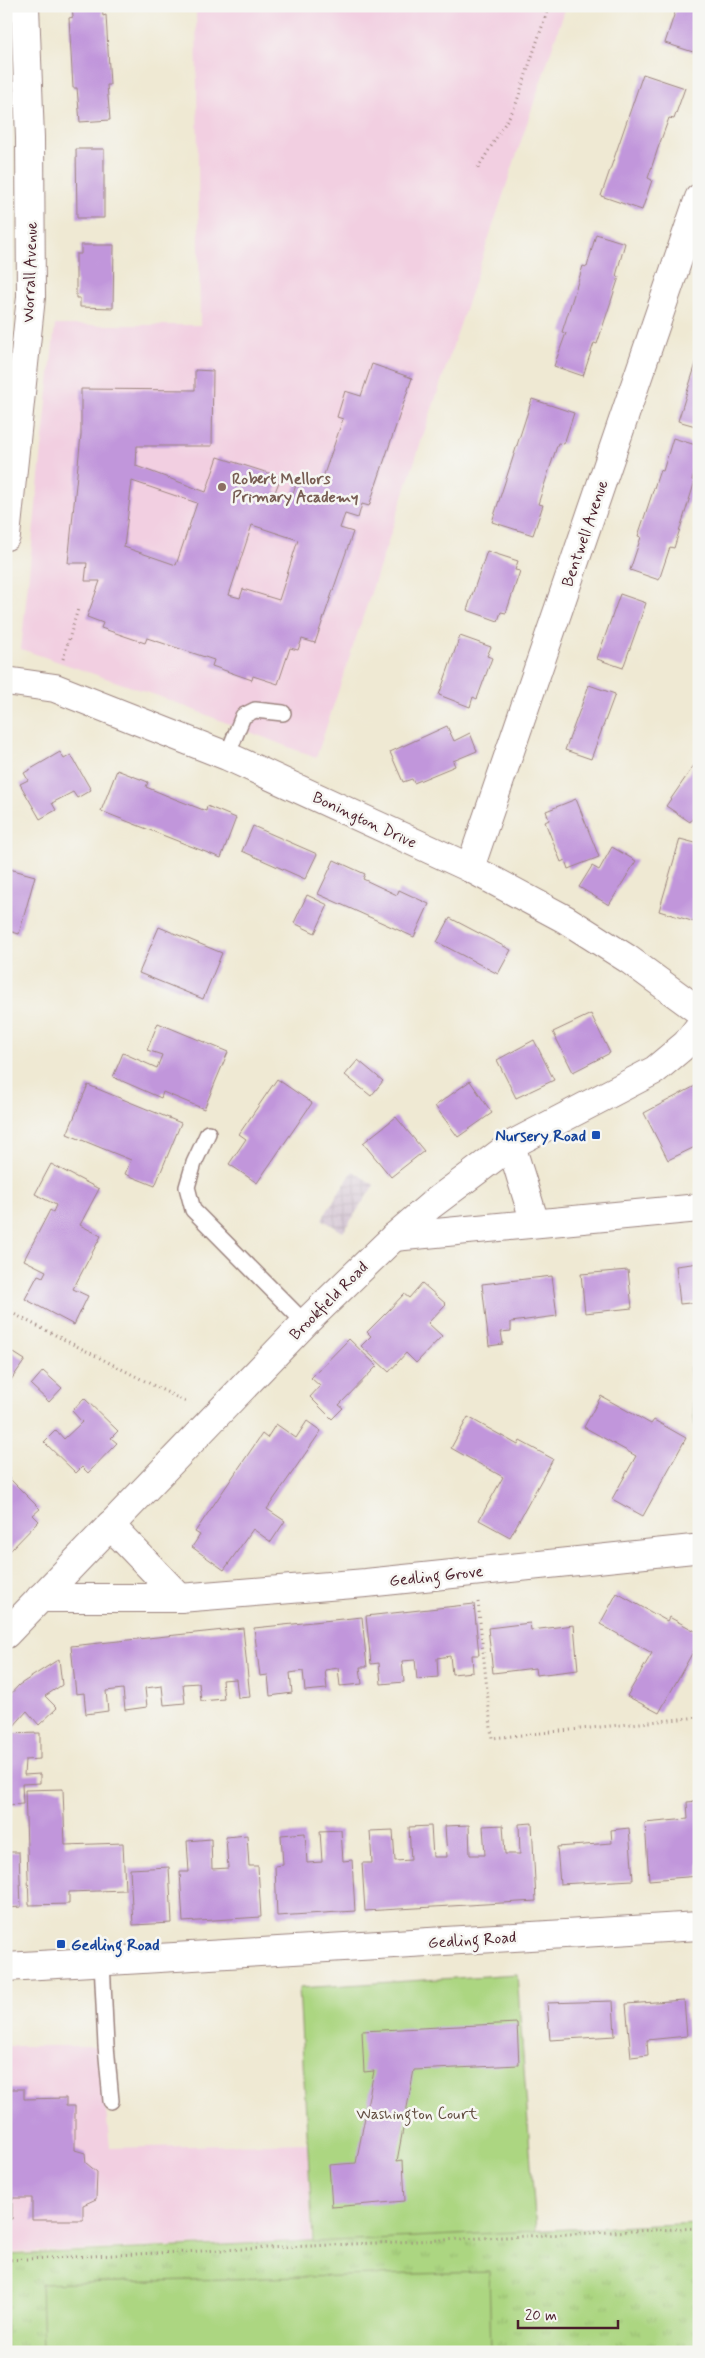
<svg xmlns="http://www.w3.org/2000/svg" width="705" height="2358" font-family="Mynerve,sans-serif">
  <style>
    .built { fill: #f2cfe1 }
    .industrial { fill: url(#industrial-grid) }
    .park { fill: url(#park-tufts); stroke: #7b7a56 }
    .garden { fill: #acd681; stroke: #7b7a56 }
    .building { fill: #c196db; fill-rule: evenodd }
    .lines { fill: none; stroke-linecap: round; stroke-linejoin: round }
    .service-casing { stroke: #9c847f; stroke-width: 18 }
    .minor-casing { stroke: #9c847f; stroke-width: 30 }
    .tertiary-casing { stroke: #9c847f; stroke-width: 30 }
    .path { stroke: #9c847f; stroke-width: 3; stroke-dasharray: 1 4; stroke-linecap: butt }
    .service { stroke: #fff; stroke-width: 15 }
    .minor { stroke: #fff; stroke-width: 28 }
    .tertiary { stroke: #fff; stroke-width: 28 }
    .education-dot { fill: #8d6e63; stroke: #f6f6f2; stroke-width: 2 }
    .transit-dot { fill: #1a4fb4; stroke: #f6f6f2; stroke-width: 2 }
    .labels { text-anchor: middle; stroke-width: 5; stroke-linejoin: round; paint-order: stroke }
    .street-label { font-size: 16px; fill: #4a1f2b; stroke: #f6f6f2 }
    .education-label { font-size: 16px; font-weight: bold; fill: #785e54; stroke: #f6f6f2; text-anchor: start }
    .transit-label { font-size: 16px; font-weight: bold; fill: #164399; stroke: #f6f6f2; text-anchor: end }
    .park-label { font-size: 16px; fill: #624d40; stroke: #f6f6f2 }
  </style>
  <defs>
    <pattern id="industrial-grid" width="8" height="8" patternUnits="userSpaceOnUse" patternTransform="scale(1.25)"><rect width="8" height="8" fill="#cfbdcf"/><path d="M0 4h8M4 0v8" fill="none" stroke="#b3a2b2"/></pattern>
    <pattern id="park-tufts" width="24" height="20" patternUnits="userSpaceOnUse" patternTransform="scale(1.25)"><rect width="24" height="20" fill="#acd681"/><path d="M3 7l-1-3M5 7V3M7 7l1-3M15 17l-1-3M17 17v-4M19 17l1-3" fill="none" stroke="#96b770"/></pattern>
  </defs>
  <rect width="100%" height="100%" fill="#f6f6f2"/>
  <filter id="ink" filterUnits="userSpaceOnUse"><feTurbulence type="fractalNoise" baseFrequency=".02" numOctaves="2"/><feDisplacementMap in="SourceGraphic" scale="10" xChannelSelector="R" yChannelSelector="G"/><feConvolveMatrix kernelMatrix="1 2 1 2 8 2 1 2 1" color-interpolation-filters="sRGB"/></filter>
  <filter id="wash" filterUnits="userSpaceOnUse"><feTurbulence type="fractalNoise" baseFrequency=".0096" numOctaves="4" result="noise"/><feDisplacementMap in="SourceGraphic" scale="20" xChannelSelector="R" yChannelSelector="G"/><feGaussianBlur stdDeviation="1.12" result="paint"/><feColorMatrix in="noise" values="0 0 0 0 0 0 0 0 0 0 0 0 0 0 0 0 0 1.4 0 .05"/><feComposite in="paint" operator="in"/></filter>
  <g filter="url(#wash)">
    <rect width="100%" height="100%" fill="#efe9d3"/>
    <g class="built">
      <path d="M196,6H566L316,758L161,697L21,649L55,325H200Z"/>
      <path d="M6,2046H99L110,2148L307,2143L311,2240L6,2253Z"/>
    </g>
    <path class="industrial" d="M353,1171L374,1185L343,1232L322,1219Z"/>
    <path class="park" d="M699,2223V2352H6V2255Z"/>
    <g class="garden">
      <path d="M690,1367H699V1477Z"/>
      <path d="M517,1974L536,2231L313,2242L299,1988Z"/>
      <path d="M489,2272L491,2352H43L41,2284Z"/>
    </g>
    <g id="blocks">
      <g class="building">
        <path d="M72,6H102L103,16L106,15L110,85H107L110,120L80,122L77,88H73L69,18L73,17Z"/>
        <path d="M673,6H699V36L693,52L665,43L676,9L673,8Z"/>
        <path d="M643,74L685,88L674,119L669,118L658,148L648,178L652,180L642,210L601,196Z"/>
        <path d="M76,149H104V218H77Z"/>
        <path d="M596,234L625,243L616,276L619,277L597,344L594,343L583,376L554,366L566,333L562,332L583,266L587,267Z"/>
        <path d="M81,245H114L113,308L80,307V298H76V254H81Z"/>
        <path d="M698,357H699V427L678,421Z"/>
        <path d="M372,364L412,378L369,506L362,504L358,518L345,514L340,528L353,532L315,643L302,639L298,650L290,648L278,684L253,676L252,680L212,666L214,660L147,638L145,643L101,628L103,623L87,617L100,581H85L87,563H68L81,435V389L195,390V370L213,371L212,446H137L136,466L206,492L218,457L281,477L275,492L292,497L298,479L320,486L343,419L337,417L345,391L361,396ZM132,481L197,503L176,565L124,547ZM252,525L298,540L279,600L243,589L240,598L229,595Z"/>
        <path d="M532,399L574,413L564,444L558,443L538,504L543,505L533,535L492,522Z"/>
        <path d="M673,438L699,446V455L692,480L695,481L674,548L670,547L659,580L630,570L641,537L638,536L660,470L663,471Z"/>
        <path d="M487,551L518,561L515,570L520,571L506,613L501,612L498,621L467,610Z"/>
        <path d="M620,594L646,603L623,668L597,659Z"/>
        <path d="M460,636L491,647L487,656L492,658L477,699L473,697L470,707L439,695Z"/>
        <path d="M589,685L615,694L591,759L565,750Z"/>
        <path d="M447,726L454,741L470,733L477,751L453,761L455,766L414,783L412,779L403,782L390,752Z"/>
        <path d="M60,752L64,759L71,755L91,790L77,798L73,792L52,803L56,810L40,819L20,784L28,780L24,773Z"/>
        <path d="M699,758V809L690,822L666,806Z"/>
        <path d="M117,770L148,782L146,787L175,799L206,811L207,806L236,818L221,858L101,811Z"/>
        <path d="M576,799L599,857L568,869L565,860L561,862L545,822L549,820L546,811Z"/>
        <path d="M253,826L317,854L305,879L242,851Z"/>
        <path d="M680,839L699,844L698,923L659,911Z"/>
        <path d="M612,847L636,861L609,905L579,887L592,866L599,870Z"/>
        <path d="M334,860L365,874L363,879L397,895L399,890L429,904L414,937L318,894Z"/>
        <path d="M6,868L35,876L19,934L6,930Z"/>
        <path d="M307,895L328,905L315,933L294,923Z"/>
        <path d="M450,918L511,950L498,974L437,942Z"/>
        <path d="M159,927L222,953L203,999L139,973Z"/>
        <path d="M591,1014L610,1053L573,1072L553,1032Z"/>
        <path d="M158,1023L228,1052L204,1109L163,1092L161,1098L113,1077L123,1053L157,1068L162,1055L147,1050Z"/>
        <path d="M534,1040L554,1080L516,1098L497,1060Z"/>
        <path d="M358,1060L383,1081L371,1096L345,1075Z"/>
        <path d="M277,1079L312,1103L257,1183L229,1164L246,1139L239,1134Z"/>
        <path d="M470,1081L492,1113L458,1137L435,1106Z"/>
        <path d="M699,1084V1145L668,1160L644,1113Z"/>
        <path d="M88,1085L181,1123L155,1186L125,1174L131,1160L67,1134Z"/>
        <path d="M396,1117L424,1151L391,1177L363,1143Z"/>
        <path d="M51,1164L99,1189L80,1225L101,1236L73,1289L88,1296L74,1325L25,1299L38,1275L43,1277L46,1271L24,1260L50,1210L53,1212L56,1205L35,1194Z"/>
        <path d="M699,1263V1302L680,1304L676,1266Z"/>
        <path d="M628,1270L632,1308L585,1313L581,1274Z"/>
        <path d="M552,1276L557,1316L511,1322V1331L501,1332L503,1344L489,1346L482,1284Z"/>
        <path d="M422,1283L446,1304L428,1323L442,1336L416,1363L406,1353L389,1372L361,1346L371,1336L367,1332L388,1311L404,1294L409,1298Z"/>
        <path d="M349,1339L377,1366L339,1405L343,1408L332,1419L310,1397L320,1386L311,1378Z"/>
        <path d="M6,1348L25,1360L6,1387Z"/>
        <path d="M43,1371L62,1388L49,1402L31,1385Z"/>
        <path d="M601,1396L651,1424L654,1420L686,1438L643,1516L612,1499L636,1456L584,1427Z"/>
        <path d="M84,1398L118,1431L111,1438L117,1443L88,1473L82,1467L76,1473L44,1442L56,1430L64,1439L82,1422L72,1411Z"/>
        <path d="M468,1417L518,1445L520,1441L553,1459L510,1537L479,1520L503,1477L451,1448Z"/>
        <path d="M307,1421L321,1431L267,1509L285,1521L271,1542L253,1529L224,1570L192,1547L200,1535L195,1532L262,1434L267,1438L276,1424L296,1438Z"/>
        <path d="M6,1475L40,1509L33,1515L39,1521L10,1551L6,1547Z"/>
        <path d="M617,1593L667,1621L669,1617L699,1633V1641L659,1713L627,1696L652,1653L600,1624Z"/>
        <path d="M474,1604L479,1655H472L473,1672L452,1674L450,1656L437,1658L438,1677L417,1679L415,1660L402,1661L404,1682L381,1684L379,1663L371,1664L366,1616Z"/>
        <path d="M362,1617L367,1667H360L362,1684L340,1686L338,1668L325,1670L327,1689L305,1691L303,1671L290,1673L292,1693L270,1696L268,1675L260,1676L254,1628Z"/>
        <path d="M530,1623L531,1630L574,1625L578,1670L536,1675L535,1668L493,1673L488,1628Z"/>
        <path d="M243,1628L250,1697L238,1698L236,1679L222,1680L224,1699L201,1701L199,1683L183,1684L185,1703L164,1705L162,1686L145,1688L147,1707L125,1710L123,1689L106,1691L108,1711L86,1714L84,1693L76,1694L71,1646Z"/>
        <path d="M59,1659L62,1685L45,1696L57,1708L39,1725L27,1711L12,1728L6,1727V1699L19,1685Z"/>
        <path d="M40,1733V1759L25,1760L24,1775L40,1774V1783L22,1784L23,1804L6,1805V1734Z"/>
        <path d="M63,1789L65,1845L123,1843L125,1890L69,1892V1904L29,1905L25,1790Z"/>
        <path d="M699,1801V1876L649,1880L645,1823L688,1819L687,1802Z"/>
        <path d="M532,1823L536,1901L365,1911L362,1863H372L370,1831L393,1830L395,1861L411,1860L409,1827L431,1826L433,1857H447L445,1826L469,1825L470,1855H485L483,1826L503,1825L505,1854H520L519,1824Z"/>
        <path d="M629,1828L633,1880L560,1884L557,1847L612,1843L611,1830Z"/>
        <path d="M341,1830L343,1861L352,1860L355,1911L277,1916L275,1866L283,1865L281,1835L305,1833L307,1863L322,1862L320,1831Z"/>
        <path d="M247,1835L249,1866H258L261,1917L183,1922L180,1872H189L187,1841L211,1839L212,1869L228,1868L226,1837Z"/>
        <path d="M6,1852H19L21,1907L6,1908Z"/>
        <path d="M169,1867L172,1923L133,1925L130,1869Z"/>
        <path d="M684,2000L687,2036L647,2040L648,2055L631,2057L626,2004Z"/>
        <path d="M613,2001L615,2036L550,2040L547,2003Z"/>
        <path d="M517,2023L519,2065L414,2070L397,2161L403,2160L405,2201L332,2207L329,2165L356,2163L374,2071L364,2072L362,2031Z"/>
        <path d="M6,2089H24V2099L66,2098V2106H75V2150L85,2153L86,2163L97,2172L96,2199L83,2205V2220H32V2198H12V2219H6Z"/>
      </g>
    </g>
  </g>
  <g filter="url(#ink)">
    <use href="#blocks" fill-opacity="0" stroke="#9c847f" stroke-width="1"/>
    <g class="lines">
      <defs>
        <g id="service">
          <path d="M227,756L243,716L255,710L283,713"/>
          <path d="M208,1133L194,1163L187,1187L193,1210L305,1323"/>
          <path d="M102,1961L106,2046L111,2101"/>
        </g>
        <g id="minor">
          <path d="M6,536L31,297L30,138L25,6"/>
          <path d="M6,681L55,688L227,756L470,868L565,919L628,959L699,1011"/>
          <path d="M470,868L699,198"/>
          <path d="M511,1145L535,1223"/>
          <path d="M394,1237L699,1208"/>
          <path d="M110,1525L180,1598"/>
          <path d="M40,1598H180L366,1583L693,1549"/>
        </g>
        <g id="tertiary">
          <path d="M6,1634L305,1323L394,1237L431,1205L511,1145L655,1070L686,1044L699,1027"/>
          <path d="M6,1967L699,1926"/>
        </g>
      </defs>
      <use href="#service" class="service-casing"/>
      <use href="#minor" class="minor-casing"/>
      <use href="#tertiary" class="tertiary-casing"/>
      <g class="path">
        <path d="M478,168L515,107L549,6"/>
        <path d="M63,659L78,609"/>
        <path d="M6,1310L186,1402"/>
        <path d="M478,1602L492,1738L699,1717"/>
        <path d="M6,2260L699,2228"/>
      </g>
      <use href="#service" class="service"/>
      <use href="#minor" class="minor"/>
      <use href="#tertiary" class="tertiary"/>
    </g>
  </g>
  <circle class="education-dot" cx="222" cy="487" r="5"/>
  <g class="transit-dot">
    <rect x="591" y="1130" width="10" height="10" rx="2.5"/>
    <rect x="56" y="1939" width="10" height="10" rx="2.5"/>
  </g>
  <g class="labels">
    <g class="street-label">
      <text transform="translate(29 272) rotate(-88)" y="6">Worrall Avenue</text>
      <text transform="translate(584 533) rotate(-71)" y="6">Bentwell Avenue</text>
      <text transform="translate(365 819) rotate(25)" y="6">Bonington Drive</text>
      <text transform="translate(328 1300) rotate(-45)" y="6">Brookfield Road</text>
      <text transform="translate(436 1575) rotate(-6)" y="6">Gedling Grove</text>
      <text transform="translate(472 1939) rotate(-4)" y="6">Gedling Road</text>
    </g>
    <g class="education-label">
      <text x="232" y="484">Robert Mellors<tspan x="232" dy="18">Primary Academy</tspan></text>
    </g>
    <g class="transit-label">
      <text x="586" y="1141">Nursery Road</text>
      <text x="71" y="1950" text-anchor="start">Gedling Road</text>
    </g>
    <g class="park-label">
      <text x="417" y="2119">Washington Court</text>
    </g>
  </g>
  <rect width="705" height="2358" fill="none" stroke="#f6f6f2" stroke-width="25"/>
  <path d="M518 2320v8h100v-8" fill="none" stroke="#4a1f2b" stroke-width="2.5"/>
  <text x="525" y="2320" font-size="15" fill="#4a1f2b" stroke="#f6f6f2" stroke-width="4" paint-order="stroke">20 m</text>
</svg>
